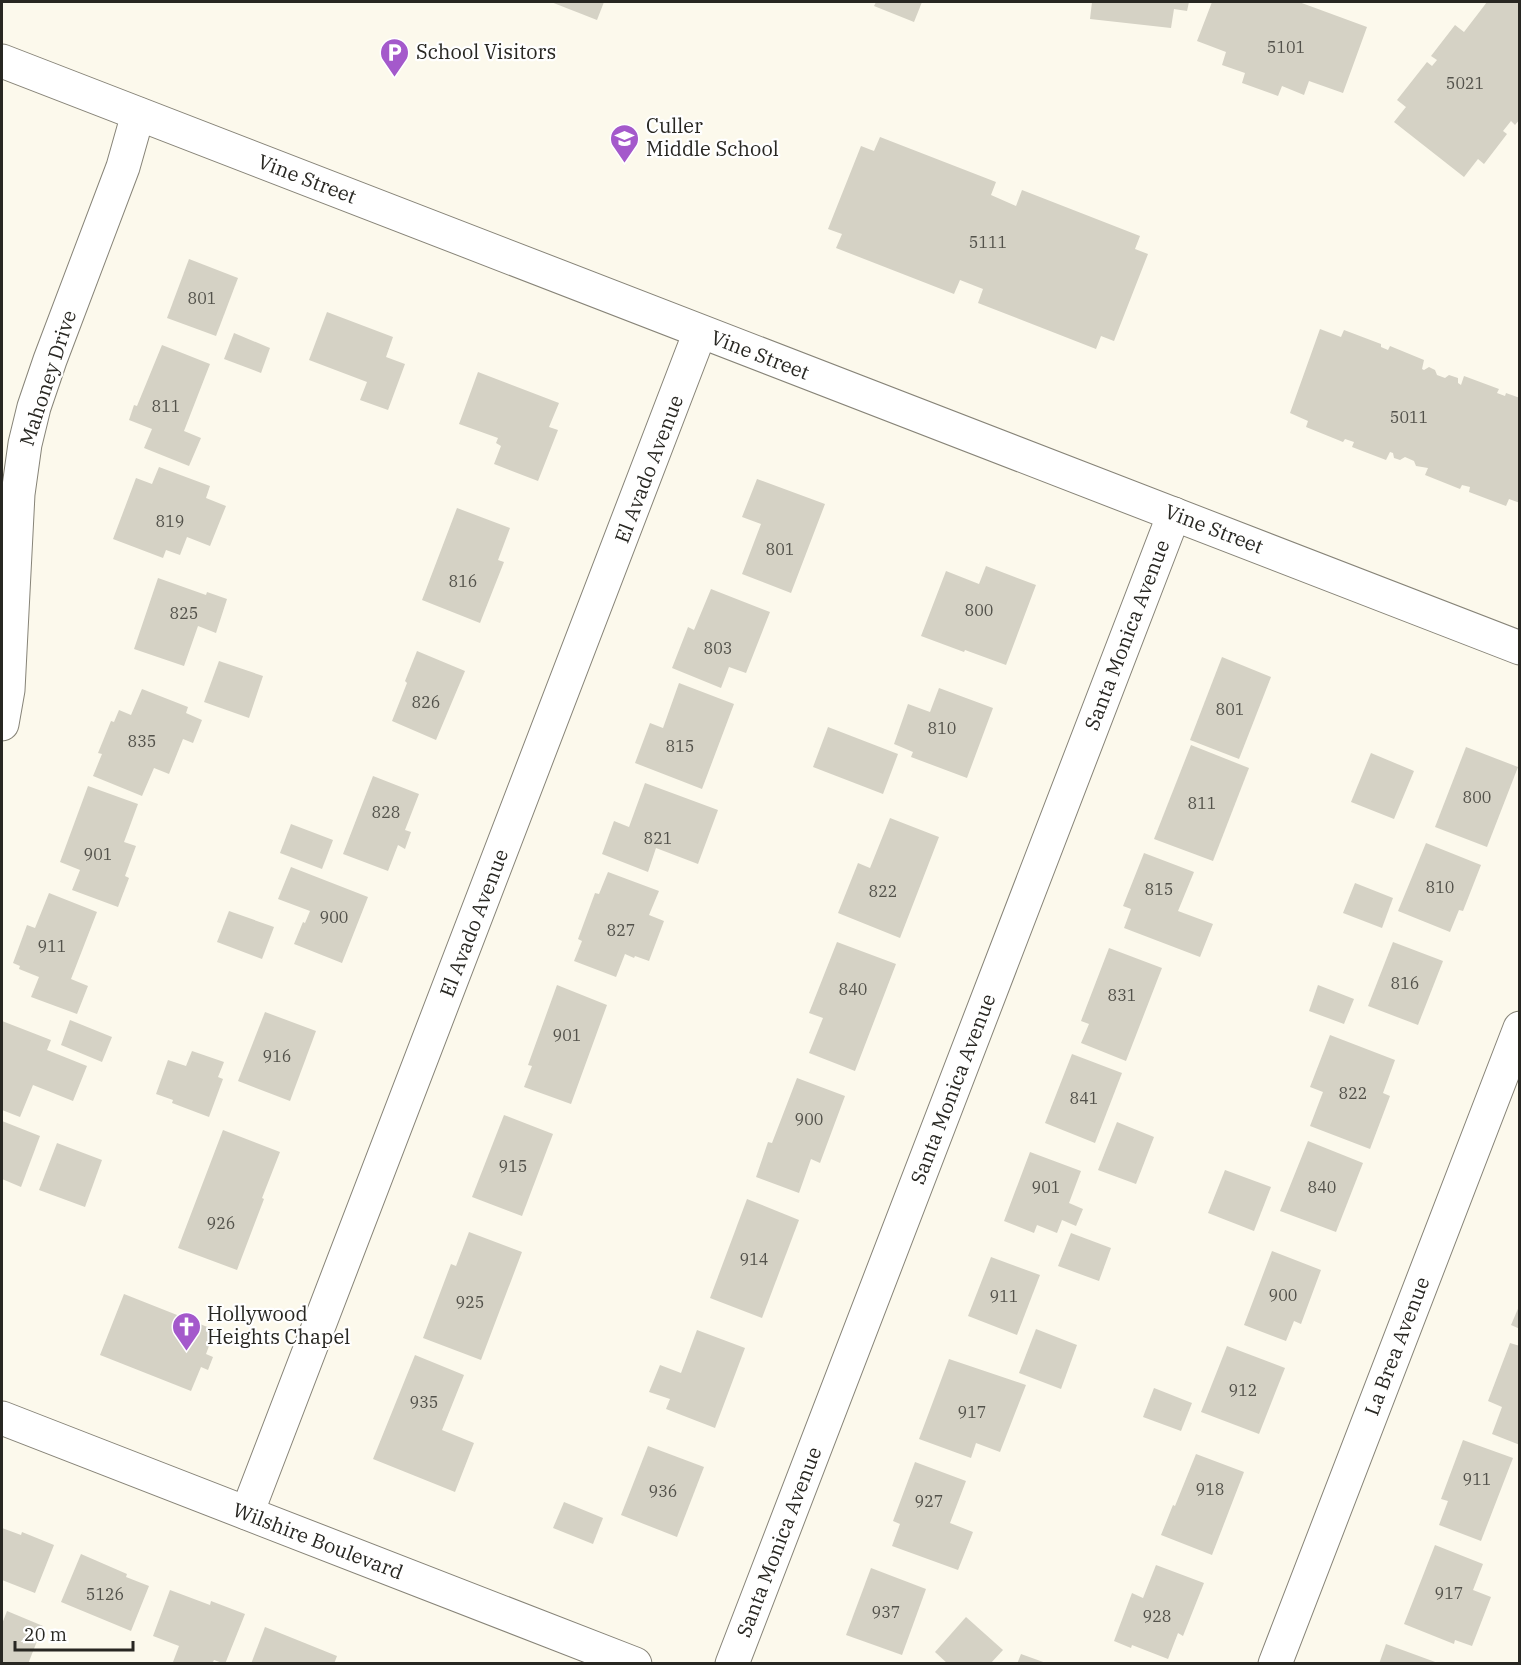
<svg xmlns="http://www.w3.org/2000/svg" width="1521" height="1665" font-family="'IBM Plex Serif',serif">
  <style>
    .building { fill: #d5d2c5 }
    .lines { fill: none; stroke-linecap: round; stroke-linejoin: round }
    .minor-casing { stroke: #878478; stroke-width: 35 }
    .secondary-casing { stroke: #878478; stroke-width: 35 }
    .minor { stroke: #fff; stroke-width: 33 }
    .secondary { stroke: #fff; stroke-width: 33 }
    .labels { text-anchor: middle; stroke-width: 4.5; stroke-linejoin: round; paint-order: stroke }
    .number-label { font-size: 16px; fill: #53524b }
    .poi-label { font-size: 20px; fill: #282722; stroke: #fff; text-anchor: start }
    .street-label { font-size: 20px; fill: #282722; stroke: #fff }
  </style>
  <rect width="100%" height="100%" fill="#fcf9ec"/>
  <g class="building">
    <path d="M551,2H604L597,20Z"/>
    <path d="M876,2H922L914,22L874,6Z"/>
    <path d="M1092,2H1189L1187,11L1174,9L1171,28L1090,19Z"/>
    <path d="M1212,2H1299L1367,27L1343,93L1309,81L1304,95L1282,86L1278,96L1242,83L1245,73L1222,65L1226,52L1197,41Z"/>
    <path d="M1487,2H1520V119L1515,125L1511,121L1503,131L1507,134L1484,164L1478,159L1464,177L1394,122L1406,107L1397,100L1427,62L1432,66L1437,60L1431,56L1455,25L1464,32Z"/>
    <path d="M880,137L996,182L991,195L1016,206L1022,190L1140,236L1135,249L1148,254L1114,341L1101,336L1096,349L978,303L983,289L960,280L954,294L836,248L842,234L828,229L861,146L874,151Z"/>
    <path d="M189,259L238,278L216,336L167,318Z"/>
    <path d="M327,312L393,337L386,357L405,364L388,410L360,400L367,382L309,360Z"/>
    <path d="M1320,329L1341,337L1344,330L1381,344V347L1388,350L1390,346L1424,360L1422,369L1424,370L1429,367L1435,370L1437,375L1445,378L1449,375L1458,378V383L1461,385L1464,376L1499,389L1497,393L1505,396L1506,393L1520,398V503L1509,499L1506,506L1469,492L1470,487L1462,485L1460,489L1425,475L1428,468L1416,466L1414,461L1405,457L1400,460L1394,458L1393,453L1390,452L1386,460L1352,447L1354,442L1345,439L1343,442L1306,427L1308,421L1290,413Z"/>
    <path d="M234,333L270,348L261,373L224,359Z"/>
    <path d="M162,345L210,364L184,431L201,438L189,466L144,448L152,429L129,420L134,405L137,406Z"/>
    <path d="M478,372L559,403L549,427L558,430L538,481L494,464L501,446L496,443L498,438L459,424Z"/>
    <path d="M159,467L210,486L206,498L226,506L210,546L187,537L180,555L166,550L163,558L113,539L136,478L152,484Z"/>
    <path d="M757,479L825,504L791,593L742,574L761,524L742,517Z"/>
    <path d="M457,508L510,528L498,560L504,562L480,623L422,600Z"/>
    <path d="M986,566L1036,585L1006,665L965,650L964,652L921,636L946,571L979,584Z"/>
    <path d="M158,578L206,595L207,592L227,599L216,633L198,626L184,666L134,649Z"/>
    <path d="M711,589L770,612L746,673L729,667L721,688L672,668L688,627L694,630Z"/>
    <path d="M417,651L465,671L436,740L392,721L407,683L405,681Z"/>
    <path d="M1222,657L1271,677L1239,759L1190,740Z"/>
    <path d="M219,661L263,676L249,718L204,702Z"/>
    <path d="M679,683L734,704L702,789L635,763L650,723L663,728Z"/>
    <path d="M939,688L993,708L967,778L911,757L913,752L894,744L908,704L930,712Z"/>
    <path d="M142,689L188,707L186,713L202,720L193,743L183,739L169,774L154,768L142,796L93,776L102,754L98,753L111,721L114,722L119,710L131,715Z"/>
    <path d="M828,727L898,754L883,794L813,767Z"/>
    <path d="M1191,745L1249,768L1213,861L1154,839Z"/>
    <path d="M1466,747L1518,767L1487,847L1435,827Z"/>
    <path d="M1371,753L1414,771L1394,819L1351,802Z"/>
    <path d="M373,776L419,794L405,830L411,832L405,849L398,845L388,871L343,854Z"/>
    <path d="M645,783L718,810L698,864L656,848L648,872L602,854L614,821L629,827Z"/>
    <path d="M88,786L138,804L124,842L136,846L125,876L129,878L118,907L72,890L80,870L60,862Z"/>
    <path d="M890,818L939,837L900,938L838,913L858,863L870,868Z"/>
    <path d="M291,824L333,840L322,869L280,853Z"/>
    <path d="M1426,843L1481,865L1463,911L1459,910L1450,932L1398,911Z"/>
    <path d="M1144,853L1194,872L1178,911L1213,924L1200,957L1124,928L1131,909L1123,906Z"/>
    <path d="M291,867L368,897L342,963L294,944L303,922L305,923L310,911L278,899Z"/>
    <path d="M608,872L659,891L649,915L664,921L649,961L635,956L634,958L625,954L616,977L574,961L582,941L578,939L595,893L599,894Z"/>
    <path d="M1355,883L1393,898L1382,928L1343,913Z"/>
    <path d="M49,893L97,912L71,979L88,986L77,1014L31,997L39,977L19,969L20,966L13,963L27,925L35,928Z"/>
    <path d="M229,911L274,927L262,959L217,942Z"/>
    <path d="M837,942L896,964L855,1071L809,1053L823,1018L809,1013Z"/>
    <path d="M1393,942L1443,961L1418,1025L1368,1006Z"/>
    <path d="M1109,948L1162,968L1126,1061L1081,1043L1089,1024L1081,1021Z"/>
    <path d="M557,985L607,1005L571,1104L524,1087L532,1066L528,1065Z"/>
    <path d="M1318,985L1354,999L1344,1024L1309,1011Z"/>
    <path d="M265,1012L316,1031L290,1101L238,1081Z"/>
    <path d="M70,1020L112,1037L102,1062L61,1045Z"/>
    <path d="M2,1021L51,1040L47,1050L87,1066L73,1101L33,1085L20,1117L2,1110Z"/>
    <path d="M1330,1035L1395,1060L1383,1093L1390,1096L1370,1149L1310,1126L1323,1092L1310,1087Z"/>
    <path d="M192,1051L224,1062L218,1077L223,1079L209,1117L172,1103L173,1100L156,1094L168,1060L186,1066Z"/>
    <path d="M1072,1054L1122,1073L1095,1143L1045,1123Z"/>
    <path d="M797,1078L845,1096L820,1163L811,1159L799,1193L756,1177L768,1142L772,1143Z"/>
    <path d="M504,1115L553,1134L522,1216L472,1197Z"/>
    <path d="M2,1121L40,1136L21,1187L2,1179Z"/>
    <path d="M1117,1122L1154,1137L1136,1184L1098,1170Z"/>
    <path d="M223,1130L280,1152L262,1198L264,1199L237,1270L178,1248Z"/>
    <path d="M1308,1141L1363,1163L1336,1232L1280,1211Z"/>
    <path d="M57,1143L102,1160L85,1207L39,1190Z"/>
    <path d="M1030,1152L1081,1171L1069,1203L1083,1209L1076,1226L1062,1220L1057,1233L1037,1225L1034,1233L1004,1221Z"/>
    <path d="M1225,1170L1271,1187L1254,1231L1208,1213Z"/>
    <path d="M747,1199L799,1220L762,1318L710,1298Z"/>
    <path d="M469,1232L522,1252L481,1360L423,1338L451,1264L456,1266Z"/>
    <path d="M1071,1233L1111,1248L1099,1281L1058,1266Z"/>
    <path d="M1272,1251L1321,1270L1301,1324L1294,1321L1286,1341L1244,1325Z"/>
    <path d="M991,1257L1040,1275L1017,1335L968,1316Z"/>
    <path d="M124,1294L215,1330L206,1354L213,1357L208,1370L201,1367L191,1391L100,1355Z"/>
    <path d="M1520,1304V1329L1511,1325Z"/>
    <path d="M1036,1329L1077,1345L1061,1389L1019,1373Z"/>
    <path d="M697,1330L745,1348L715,1428L666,1409L670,1399L649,1392L660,1365L681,1373Z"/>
    <path d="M1510,1343L1520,1346V1445L1492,1434L1502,1407L1488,1401Z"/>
    <path d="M1227,1346L1285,1368L1259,1434L1201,1412Z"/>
    <path d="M415,1355L464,1375L442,1430L474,1443L455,1492L373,1459Z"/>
    <path d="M949,1359L1026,1385L1000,1452L976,1443L971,1458L919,1439Z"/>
    <path d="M1154,1388L1192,1403L1181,1431L1143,1417Z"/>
    <path d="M1463,1440L1513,1458L1481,1541L1439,1525L1448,1501L1441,1499Z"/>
    <path d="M648,1446L704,1467L677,1537L621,1515Z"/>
    <path d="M1196,1454L1244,1472L1212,1555L1161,1535L1173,1505L1175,1506Z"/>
    <path d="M915,1462L966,1481L950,1523L973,1532L958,1570L892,1546L900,1524L893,1521Z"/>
    <path d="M564,1502L603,1518L593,1544L553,1528Z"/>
    <path d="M2,1528L21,1535L22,1532L54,1545L35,1593L2,1580Z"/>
    <path d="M1435,1545L1483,1564L1473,1590L1491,1597L1472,1646L1455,1640L1454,1644L1404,1624Z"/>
    <path d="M81,1554L127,1574L126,1577L149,1586L131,1631L61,1602Z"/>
    <path d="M1156,1565L1204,1583L1183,1636L1178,1633L1168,1659L1132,1645L1131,1648L1114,1641L1132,1593L1143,1598Z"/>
    <path d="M871,1568L926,1589L902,1655L846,1635Z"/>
    <path d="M170,1590L210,1605L211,1601L245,1614L225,1664L214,1660L212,1664H178L173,1662L179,1646L153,1636Z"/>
    <path d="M7,1611L43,1626L28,1664H2V1624Z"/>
    <path d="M966,1617L1003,1650L990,1664H948L935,1652Z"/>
    <path d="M265,1627L337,1656L334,1664H251Z"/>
    <path d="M1386,1644L1438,1663V1664H1379Z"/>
    <path d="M1021,1654L1046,1663V1664H1017Z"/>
  </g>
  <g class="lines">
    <defs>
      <g id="minor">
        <path d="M2,724L8,690L18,494L25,444L34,407L50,360L123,167L138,114"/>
        <path d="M2,1418L635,1664"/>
        <path d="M247,1513L700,332"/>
        <path d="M732,1664L1174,514"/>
        <path d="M1275,1664L1520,1028"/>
      </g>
      <path id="secondary" d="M2,61L1520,648"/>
    </defs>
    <use href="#minor" class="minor-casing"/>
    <use href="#secondary" class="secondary-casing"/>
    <use href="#minor" class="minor"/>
    <use href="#secondary" class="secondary"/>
  </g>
  <defs>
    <symbol id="parking-pin" viewBox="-11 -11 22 30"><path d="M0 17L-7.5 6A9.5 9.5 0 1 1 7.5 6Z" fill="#a459cb" stroke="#fff"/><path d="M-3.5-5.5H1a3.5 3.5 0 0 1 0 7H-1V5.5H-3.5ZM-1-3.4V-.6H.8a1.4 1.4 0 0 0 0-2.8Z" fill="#fff"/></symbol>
    <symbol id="school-pin" viewBox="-11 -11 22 30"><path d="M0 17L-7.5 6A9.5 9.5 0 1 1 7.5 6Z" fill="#a459cb" stroke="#fff"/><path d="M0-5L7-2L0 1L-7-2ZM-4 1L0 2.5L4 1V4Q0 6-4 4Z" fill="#fff"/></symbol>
    <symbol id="church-pin" viewBox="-11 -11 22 30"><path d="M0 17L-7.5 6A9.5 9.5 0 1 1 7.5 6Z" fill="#a459cb" stroke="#fff"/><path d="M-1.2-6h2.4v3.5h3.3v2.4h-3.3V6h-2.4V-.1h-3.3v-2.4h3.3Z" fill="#fff"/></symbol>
  </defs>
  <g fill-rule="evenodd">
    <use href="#parking-pin" x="378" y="36" width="33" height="45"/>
    <use href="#school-pin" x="608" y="122" width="33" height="45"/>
    <use href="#church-pin" x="170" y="1310" width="33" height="45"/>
  </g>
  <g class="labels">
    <g class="number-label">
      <text x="1286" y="53">5101</text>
      <text x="1465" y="89">5021</text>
      <text x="988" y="248">5111</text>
      <text x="202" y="304">801</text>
      <text x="166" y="412">811</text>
      <text x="1409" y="423">5011</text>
      <text x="170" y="527">819</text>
      <text x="780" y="555">801</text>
      <text x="463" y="587">816</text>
      <text x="979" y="616">800</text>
      <text x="184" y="619">825</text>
      <text x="718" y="654">803</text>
      <text x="426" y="708">826</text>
      <text x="1230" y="715">801</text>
      <text x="942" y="734">810</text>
      <text x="142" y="747">835</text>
      <text x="680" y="752">815</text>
      <text x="1477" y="803">800</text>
      <text x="1202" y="809">811</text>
      <text x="386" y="818">828</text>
      <text x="658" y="844">821</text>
      <text x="98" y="860">901</text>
      <text x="1440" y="893">810</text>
      <text x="1159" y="895">815</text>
      <text x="883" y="897">822</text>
      <text x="334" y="923">900</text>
      <text x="621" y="936">827</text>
      <text x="52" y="952">911</text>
      <text x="1405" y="989">816</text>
      <text x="853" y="995">840</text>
      <text x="1122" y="1001">831</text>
      <text x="567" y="1041">901</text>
      <text x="277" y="1062">916</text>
      <text x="1353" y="1099">822</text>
      <text x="1084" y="1104">841</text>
      <text x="809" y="1125">900</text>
      <text x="513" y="1172">915</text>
      <text x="1046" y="1193">901</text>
      <text x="1322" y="1193">840</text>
      <text x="221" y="1229">926</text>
      <text x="754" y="1265">914</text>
      <text x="1283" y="1301">900</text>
      <text x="1004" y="1302">911</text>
      <text x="470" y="1308">925</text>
      <text x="1243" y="1396">912</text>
      <text x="424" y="1408">935</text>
      <text x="972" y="1418">917</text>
      <text x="1477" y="1485">911</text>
      <text x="1210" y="1495">918</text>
      <text x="663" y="1497">936</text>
      <text x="929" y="1507">927</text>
      <text x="1449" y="1599">917</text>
      <text x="105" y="1600">5126</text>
      <text x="886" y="1618">937</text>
      <text x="1157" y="1622">928</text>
    </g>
    <g class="poi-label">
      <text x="416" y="59">School Visitors</text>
      <text x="646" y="133">Culler<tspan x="646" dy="23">Middle School</tspan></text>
      <text x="207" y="1321">Hollywood<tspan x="207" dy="23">Heights Chapel</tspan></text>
    </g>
    <g class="street-label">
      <text transform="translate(307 179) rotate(21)" y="7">Vine Street</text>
      <text transform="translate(760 355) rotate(21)" y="7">Vine Street</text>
      <text transform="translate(48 378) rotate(-72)" y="7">Mahoney Drive</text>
      <text transform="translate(649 469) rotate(-69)" y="7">El Avado Avenue</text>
      <text transform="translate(1214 529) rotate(21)" y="7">Vine Street</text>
      <text transform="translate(1127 635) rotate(-69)" y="7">Santa Monica Avenue</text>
      <text transform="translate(474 923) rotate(-69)" y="7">El Avado Avenue</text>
      <text transform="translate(953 1089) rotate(-69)" y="7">Santa Monica Avenue</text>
      <text transform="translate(1397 1346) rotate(-69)" y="7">La Brea Avenue</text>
      <text transform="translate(318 1541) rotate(21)" y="7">Wilshire Boulevard</text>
      <text transform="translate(779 1542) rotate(-69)" y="7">Santa Monica Avenue</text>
    </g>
  </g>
  <rect width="1521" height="1665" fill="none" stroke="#282722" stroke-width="6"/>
  <path d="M15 1641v9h118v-9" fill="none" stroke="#282722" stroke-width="3"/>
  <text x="24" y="1641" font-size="18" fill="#282722" stroke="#ffffff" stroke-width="4.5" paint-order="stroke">20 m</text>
</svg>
